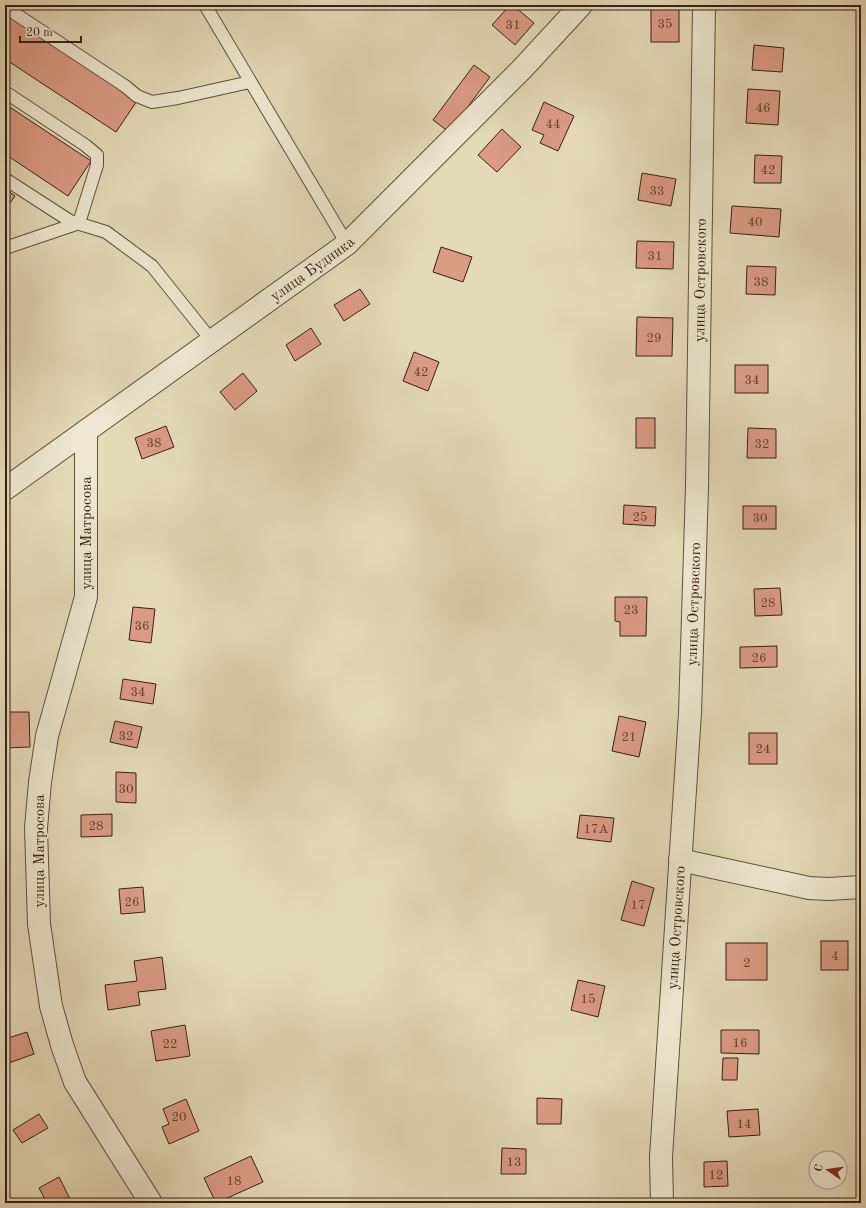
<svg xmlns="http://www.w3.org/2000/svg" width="866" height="1208" font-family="'Old Standard TT',serif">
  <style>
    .building { fill: #db9b83; stroke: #342212 }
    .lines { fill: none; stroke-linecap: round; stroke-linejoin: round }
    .service-casing { stroke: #60503c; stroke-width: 14 }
    .minor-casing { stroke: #60503c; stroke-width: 24 }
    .tertiary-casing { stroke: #60503c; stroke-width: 24 }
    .service { stroke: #eee7d1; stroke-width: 12 }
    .minor { stroke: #eee7d1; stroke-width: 22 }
    .tertiary { stroke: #eee7d1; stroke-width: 22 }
    .labels { text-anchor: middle; stroke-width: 3; stroke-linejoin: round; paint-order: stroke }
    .number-label { font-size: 13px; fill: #5e402e }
    .street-label { font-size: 15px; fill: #342212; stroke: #eee7d1 }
  </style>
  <rect width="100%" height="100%" fill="#e5dab8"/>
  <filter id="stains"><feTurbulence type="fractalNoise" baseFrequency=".005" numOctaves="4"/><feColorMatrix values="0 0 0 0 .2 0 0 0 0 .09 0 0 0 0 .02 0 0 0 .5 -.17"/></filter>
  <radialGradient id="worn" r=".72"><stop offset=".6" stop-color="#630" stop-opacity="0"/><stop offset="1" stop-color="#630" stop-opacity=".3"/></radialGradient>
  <g class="building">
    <path d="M510,5H513L534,23L515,45L492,25Z"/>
    <rect x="651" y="5" width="28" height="37"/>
    <path d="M5,9L139,98L116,132L5,59Z"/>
    <path d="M754,45L784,48L782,72L752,70Z"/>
    <path d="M474,65L490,77L449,132L433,120Z"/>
    <path d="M748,89L780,91L778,125L746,123Z"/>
    <path d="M544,102L574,116L558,151L540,143L544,135L532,130Z"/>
    <path d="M5,104L91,161L68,196L5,154Z"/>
    <path d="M502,129L521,147L497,172L478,155Z"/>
    <path d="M755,155L782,156L781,183H754Z"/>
    <path d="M642,173L676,179L671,206L638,200Z"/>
    <path d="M5,189L15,196L5,210Z"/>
    <path d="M732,206L781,209L779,237L730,233Z"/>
    <path d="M637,241L674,242L673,269L636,268Z"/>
    <path d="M441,247L472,257L463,282L433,272Z"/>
    <path d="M747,266L776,267L775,295L746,294Z"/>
    <path d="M360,289L370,304L344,321L334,305Z"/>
    <path d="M637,317L673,318L672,356H636Z"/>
    <path d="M311,328L321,344L295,361L286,345Z"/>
    <path d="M414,352L439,362L428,391L403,381Z"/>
    <rect x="735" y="365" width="33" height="28"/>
    <path d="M243,373L257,391L235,410L220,392Z"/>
    <rect x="636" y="418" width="19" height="30"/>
    <path d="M166,426L174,447L142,459L135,438Z"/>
    <path d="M748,428L776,429V458H747Z"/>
    <path d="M624,505L656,507L655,526L623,524Z"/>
    <rect x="743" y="506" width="33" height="23"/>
    <path d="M780,588L782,615L755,616L754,589Z"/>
    <path d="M615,597H647L646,636H620V622L615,621Z"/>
    <path d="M133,607L155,609L151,643L129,640Z"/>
    <path d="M777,646V667L740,668V647Z"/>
    <path d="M123,679L156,684L153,704L120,699Z"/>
    <path d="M5,712H29L30,747L5,748Z"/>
    <path d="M619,716L646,722L639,757L612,751Z"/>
    <path d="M115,721L142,727L137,748L110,742Z"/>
    <rect x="749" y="733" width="28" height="31"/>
    <path d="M116,772L136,773V803L116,802Z"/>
    <path d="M112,814V836L81,837V815Z"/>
    <path d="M580,815L614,818L611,842L577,838Z"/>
    <path d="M632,881L654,888L644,926L621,920Z"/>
    <path d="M143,887L145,912L121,914L119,889Z"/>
    <rect x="821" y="941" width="27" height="29"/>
    <rect x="726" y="943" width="41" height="37"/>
    <path d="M162,957L166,989L138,992L140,1005L108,1010L105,985L137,981L134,961Z"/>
    <path d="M578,980L605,986L598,1017L571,1010Z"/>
    <path d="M185,1025L190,1056L156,1061L151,1031Z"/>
    <path d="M721,1030H759V1054L721,1053Z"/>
    <path d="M27,1032L34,1054L6,1064L5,1039Z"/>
    <path d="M723,1058H738L737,1080H722Z"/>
    <path d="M537,1098L562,1099L561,1124H537Z"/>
    <path d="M186,1099L199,1131L169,1144L162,1127L169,1124L163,1109Z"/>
    <path d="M758,1109L760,1135L729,1137L727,1111Z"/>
    <path d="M39,1114L48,1128L22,1143L13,1130Z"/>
    <path d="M502,1148L526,1149V1174H501Z"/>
    <path d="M251,1156L263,1182L216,1203L204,1178Z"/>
    <path d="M727,1161L728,1186L704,1187V1162Z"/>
    <path d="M59,1177L72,1203H47L39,1188Z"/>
  </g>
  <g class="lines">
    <defs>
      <g id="service">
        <path d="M205,5L347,244"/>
        <path d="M5,7L125,86L137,96L152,102L178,98L250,82"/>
        <path d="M5,92L85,145L97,155V165L79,223"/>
        <path d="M5,179L70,221L106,232L152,266L212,341"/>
        <path d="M5,248L79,223"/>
      </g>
      <g id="minor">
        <path d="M86,431V597L47,736L40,782L36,828L39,924L51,1006L62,1045L75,1082L151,1203"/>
        <path d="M680,860L809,888L829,889L861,887"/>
        <path id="s1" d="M662,1203L661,1157L690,713L697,487L704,5"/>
      </g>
      <g id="tertiary">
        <path id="s2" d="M5,489L347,244L522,69L581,5"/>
      </g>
    </defs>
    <use href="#service" class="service-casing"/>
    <use href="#minor" class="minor-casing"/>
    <use href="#tertiary" class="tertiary-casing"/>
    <use href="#service" class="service"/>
    <use href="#minor" class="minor"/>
    <use href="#tertiary" class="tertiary"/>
  </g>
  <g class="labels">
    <g class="number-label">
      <text x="665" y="28">35</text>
      <text x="513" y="29">31</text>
      <text x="763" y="112">46</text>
      <text x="553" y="128">44</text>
      <text x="768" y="174">42</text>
      <text x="657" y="195">33</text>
      <text x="755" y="226">40</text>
      <text x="655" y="260">31</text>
      <text x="761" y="286">38</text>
      <text x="654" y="342">29</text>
      <text x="421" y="376">42</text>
      <text x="752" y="384">34</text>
      <text x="154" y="447">38</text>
      <text x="762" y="448">32</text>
      <text x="640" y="521">25</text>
      <text x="760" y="522">30</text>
      <text x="768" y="607">28</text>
      <text x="631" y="614">23</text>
      <text x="142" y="630">36</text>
      <text x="759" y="662">26</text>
      <text x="138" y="696">34</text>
      <text x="126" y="740">32</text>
      <text x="629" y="741">21</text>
      <text x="763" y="753">24</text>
      <text x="126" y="793">30</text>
      <text x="96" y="830">28</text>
      <text x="596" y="833">17А</text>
      <text x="132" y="906">26</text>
      <text x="638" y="909">17</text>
      <text x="835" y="960">4</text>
      <text x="747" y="967">2</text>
      <text x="588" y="1003">15</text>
      <text x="740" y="1047">16</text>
      <text x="170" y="1048">22</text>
      <text x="179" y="1121">20</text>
      <text x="744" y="1128">14</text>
      <text x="514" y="1166">13</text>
      <text x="716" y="1179">12</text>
      <text x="234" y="1185">18</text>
    </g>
    <g class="street-label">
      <text dy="5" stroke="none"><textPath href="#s2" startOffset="378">улица Будника</textPath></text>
      <text dy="5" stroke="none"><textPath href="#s1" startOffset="924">улица Островского</textPath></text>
      <text transform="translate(86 533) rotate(-90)" y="5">улица Матросова</text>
      <text dy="5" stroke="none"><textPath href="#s1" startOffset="600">улица Островского</textPath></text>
      <text transform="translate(39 851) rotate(-90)" y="5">улица Матросова</text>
      <text dy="5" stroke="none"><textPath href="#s1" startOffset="276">улица Островского</textPath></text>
    </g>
  </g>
  <rect width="866" height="1208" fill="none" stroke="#e5dab8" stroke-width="20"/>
  <rect x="6" y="6" width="854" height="1196" fill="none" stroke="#342212" stroke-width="2"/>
  <rect x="10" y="10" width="846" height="1188" fill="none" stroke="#342212"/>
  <g transform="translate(828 1170) rotate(283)"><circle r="19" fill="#eee7d1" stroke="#a49885"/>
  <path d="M0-3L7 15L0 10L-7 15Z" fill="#8f2418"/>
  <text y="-6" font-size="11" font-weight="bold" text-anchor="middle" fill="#342212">С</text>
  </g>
  <path d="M20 36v6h61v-6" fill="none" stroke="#342212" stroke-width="2"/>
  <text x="26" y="36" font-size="12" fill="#342212" stroke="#eee7d1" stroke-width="3" paint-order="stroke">20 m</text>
  <rect width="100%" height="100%" filter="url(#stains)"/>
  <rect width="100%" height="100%" fill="url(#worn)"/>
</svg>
